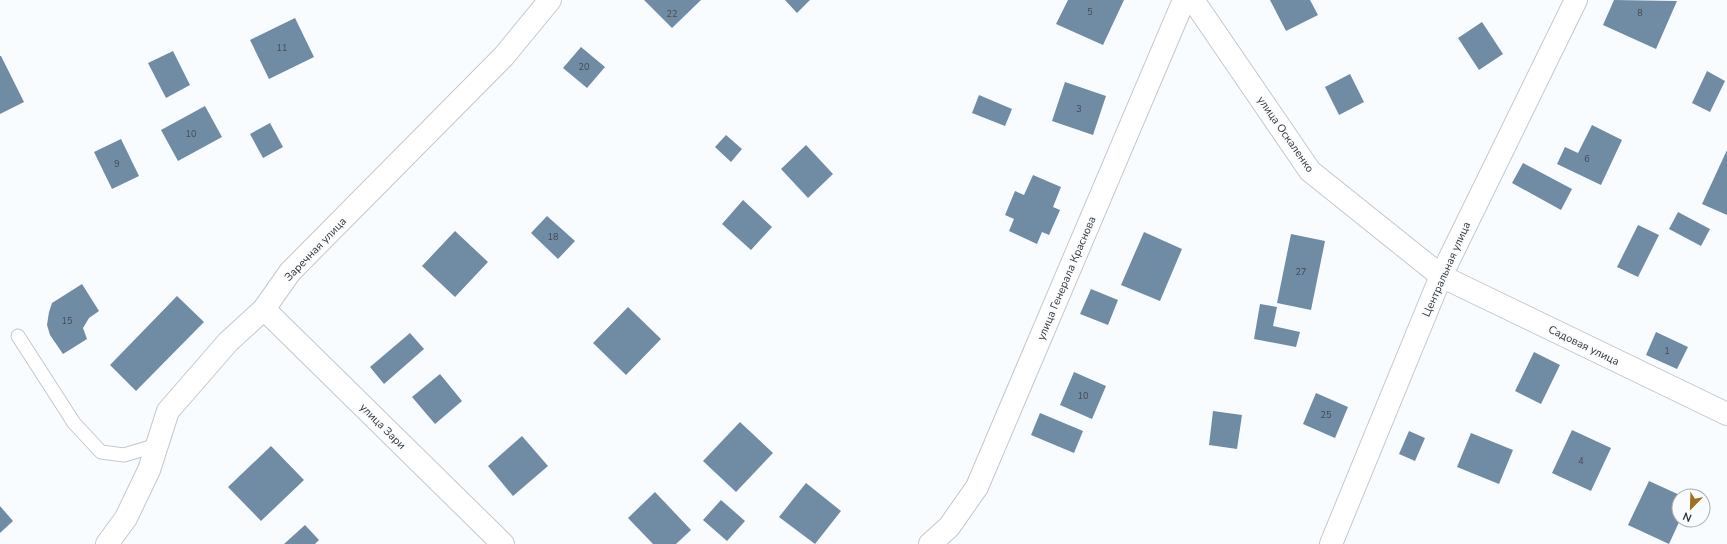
<svg xmlns="http://www.w3.org/2000/svg" width="1727" height="544" font-family="'Nunito Sans',sans-serif">
  <style>
    .building { fill: #708ba4 }
    .lines { fill: none; stroke-linecap: round; stroke-linejoin: round }
    .lane-casing { stroke: #c4c8cc; stroke-width: 15 }
    .street-casing { stroke: #c4c8cc; stroke-width: 24 }
    .secondary-casing { stroke: #c4c8cc; stroke-width: 24 }
    .lane { stroke: #fff; stroke-width: 13 }
    .street { stroke: #fff; stroke-width: 22 }
    .secondary { stroke: #fff; stroke-width: 22 }
    .labels { text-anchor: middle; stroke-width: 3.5; stroke-linejoin: round; paint-order: stroke }
    .number-label { font-size: 9px; fill: #434a52 }
    .street-label { font-size: 11px; fill: #343537; stroke: #f9fcff }
  </style>
  <rect width="100%" height="100%" fill="#f9fcff"/>
  <g class="building">
    <path d="M644,0H701L672,28Z"/>
    <path d="M785,0H810L797,13Z"/>
    <path d="M1068,0H1124L1103,45L1056,24Z"/>
    <path d="M1270,0H1310L1318,15L1286,31Z"/>
    <path d="M1614,0L1677,1L1656,49L1603,25Z"/>
    <path d="M295,18L314,57L269,79L250,40Z"/>
    <path d="M1482,22L1503,54L1479,70L1458,38Z"/>
    <path d="M581,47L605,67L587,88L563,68Z"/>
    <path d="M173,51L190,85L166,98L148,63Z"/>
    <path d="M0,56H1L24,102L0,114Z"/>
    <path d="M1707,71L1725,81L1710,112L1692,103Z"/>
    <path d="M1350,74L1364,102L1339,115L1325,87Z"/>
    <path d="M1065,82L1106,96L1093,135L1052,121Z"/>
    <path d="M979,95L1012,109L1005,126L972,113Z"/>
    <path d="M205,106L222,137L178,161L161,130Z"/>
    <path d="M270,123L283,147L263,158L250,134Z"/>
    <path d="M1592,125L1622,140L1601,185L1557,164L1565,147L1578,153Z"/>
    <path d="M726,135L742,149L731,162L715,147Z"/>
    <path d="M121,139L139,176L112,189L94,152Z"/>
    <path d="M806,145L833,174L808,198L781,169Z"/>
    <path d="M1727,150V215L1702,204Z"/>
    <path d="M1523,163L1572,189L1561,210L1512,183Z"/>
    <path d="M1033,175L1061,187L1053,207L1060,210L1049,235L1042,232L1037,244L1009,231L1014,219L1005,215L1015,191L1024,195Z"/>
    <path d="M743,200L772,227L751,250L722,224Z"/>
    <path d="M1678,212L1710,229L1701,246L1669,229Z"/>
    <path d="M547,216L575,241L558,259L531,233Z"/>
    <path d="M1638,225L1659,235L1638,277L1617,267Z"/>
    <path d="M455,231L488,262L455,297L422,266Z"/>
    <path d="M1144,232L1182,249L1160,301L1121,285Z"/>
    <path d="M1291,234L1325,241L1311,310L1277,303Z"/>
    <path d="M82,284L99,311L89,318L83,328L87,339L63,354L50,335L47,325L49,312L52,303Z"/>
    <path d="M1091,289L1118,300L1108,325L1080,314Z"/>
    <path d="M177,296L204,322L136,391L110,365Z"/>
    <path d="M1260,304L1277,307L1273,326L1300,332L1296,347L1254,339Z"/>
    <path d="M628,307L661,339L626,375L593,343Z"/>
    <path d="M1656,332L1688,347L1677,369L1646,355Z"/>
    <path d="M410,333L424,349L384,384L370,367Z"/>
    <path d="M1534,352L1560,365L1541,404L1515,391Z"/>
    <path d="M1074,372L1106,386L1092,419L1060,405Z"/>
    <path d="M440,374L462,401L435,424L412,397Z"/>
    <path d="M1316,393L1348,407L1335,438L1303,424Z"/>
    <path d="M1213,411L1242,415L1237,449L1209,445Z"/>
    <path d="M1040,413L1083,431L1074,453L1031,435Z"/>
    <path d="M740,422L773,453L736,492L703,461Z"/>
    <path d="M1572,430L1611,448L1591,491L1552,473Z"/>
    <path d="M1409,431L1425,438L1415,461L1399,454Z"/>
    <path d="M1471,433L1513,450L1499,484L1457,467Z"/>
    <path d="M522,436L548,466L513,496L488,466Z"/>
    <path d="M271,446L304,480L261,521L228,487Z"/>
    <path d="M1649,481L1682,496H1679L1680,520L1669,544L1628,525Z"/>
    <path d="M806,483L841,511L815,544L779,517Z"/>
    <path d="M655,492L691,530L676,544H653L628,518Z"/>
    <path d="M721,500L745,521L727,541L703,520Z"/>
    <path d="M0,506L13,521L0,533Z"/>
    <path d="M305,525L319,540L315,544H284Z"/>
  </g>
  <g class="lines">
    <defs>
      <path id="lane" d="M18,336L74,423L101,452L124,455L157,445"/>
      <g id="street">
        <path d="M1193,0L1310,171L1441,276L1727,414"/>
        <path d="M264,309L503,544"/>
        <path d="M107,544L126,518L149,470L168,411L228,342L264,309L290,272L504,56L550,0"/>
        <path d="M930,544L949,527L977,487L1184,0"/>
      </g>
      <path id="secondary" d="M1331,544L1441,276L1576,0"/>
    </defs>
    <use href="#lane" class="lane-casing"/>
    <use href="#street" class="street-casing"/>
    <use href="#secondary" class="secondary-casing"/>
    <use href="#lane" class="lane"/>
    <use href="#street" class="street"/>
    <use href="#secondary" class="secondary"/>
  </g>
  <g class="labels">
    <g class="number-label">
      <text x="1090" y="15">5</text>
      <text x="1640" y="16">8</text>
      <text x="672" y="17">22</text>
      <text x="282" y="51">11</text>
      <text x="584" y="70">20</text>
      <text x="1079" y="112">3</text>
      <text x="191" y="137">10</text>
      <text x="1587" y="162">6</text>
      <text x="117" y="167">9</text>
      <text x="553" y="240">18</text>
      <text x="1301" y="275">27</text>
      <text x="67" y="324">15</text>
      <text x="1667" y="354">1</text>
      <text x="1083" y="399">10</text>
      <text x="1326" y="418">25</text>
      <text x="1581" y="464">4</text>
    </g>
    <g class="street-label">
      <text transform="translate(1286 134) rotate(55)" y="4">улица Оскаленко</text>
      <text transform="translate(315 249) rotate(-46)" y="4">Заречная улица</text>
      <text transform="translate(1446 269) rotate(-66)" y="4">Центральная улица</text>
      <text transform="translate(1066 278) rotate(-67)" y="4">улица Генерала Краснова</text>
      <text transform="translate(1584 345) rotate(26)" y="4">Садовая улица</text>
      <text transform="translate(383 426) rotate(45)" y="4">улица Зари</text>
    </g>
  </g>
  <g transform="translate(1691 508) rotate(203)"><circle r="19" fill="#f9fcff" stroke="#aaacaf"/>
  <path d="M0-3L7 15L0 10L-7 15Z" fill="#9f7022"/>
  <text y="-6" font-size="11" font-weight="bold" text-anchor="middle" fill="#343537">N</text>
  </g>
</svg>
